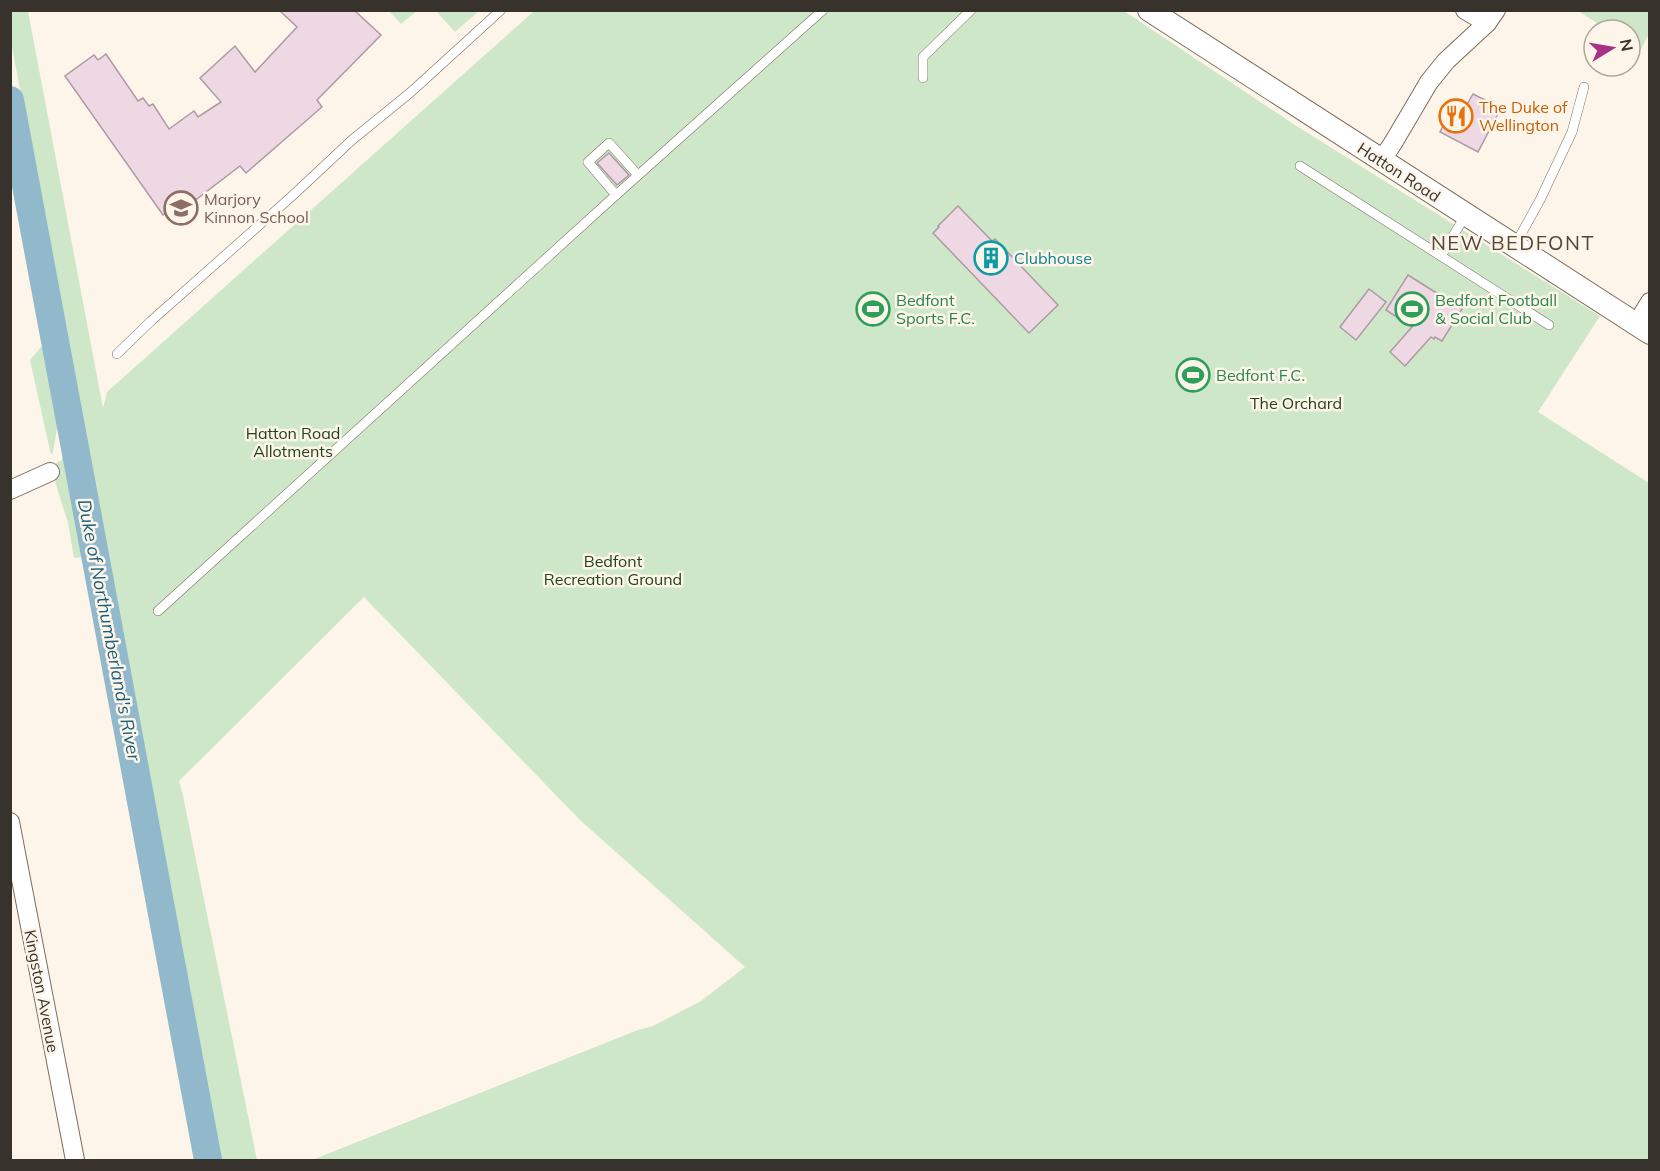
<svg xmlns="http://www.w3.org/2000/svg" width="1660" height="1171" font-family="Mulish,sans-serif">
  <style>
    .green { fill: #cee7c9 }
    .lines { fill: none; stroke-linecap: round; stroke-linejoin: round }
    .river { stroke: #92b9cb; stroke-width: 28 }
    .building { fill: #eed8e4; stroke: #ae99a4; stroke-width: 1.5 }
    .service-casing { stroke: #7b6d5d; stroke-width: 10 }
    .minor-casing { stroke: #7b6d5d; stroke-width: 20 }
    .tertiary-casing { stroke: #7b6d5d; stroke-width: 24 }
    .service { stroke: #fff; stroke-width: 9 }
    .minor { stroke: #fff; stroke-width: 18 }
    .tertiary { stroke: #fff; stroke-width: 22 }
    .labels { text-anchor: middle; stroke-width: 5; stroke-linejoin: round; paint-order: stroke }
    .food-label { font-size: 16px; fill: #c56008; stroke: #fef5ea; text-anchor: start }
    .street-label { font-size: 16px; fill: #38322c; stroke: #fef5ea }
    .education-label { font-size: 16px; fill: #785e54; stroke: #fef5ea; text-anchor: start }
    .culture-label { font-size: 16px; fill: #0d838f; stroke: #fef5ea; text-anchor: start }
    .leisure-label { font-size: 16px; fill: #27864d; stroke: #fef5ea; text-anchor: start }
    .park-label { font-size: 16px; fill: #20441a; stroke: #fef5ea }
    .water-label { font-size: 18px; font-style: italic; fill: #175e79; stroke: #fef5ea }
    .quarter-label { font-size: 20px; letter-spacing: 1.5px; fill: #544738; stroke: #fef5ea }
  </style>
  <rect width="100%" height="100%" fill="#fef5ea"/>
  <g class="green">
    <path d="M10,11H28L103,408L107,392L534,11H1124L1295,125L1600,316L1538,412L1649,483V1160H312L638,1030L653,1026L701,1001L745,967L580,820L364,597L179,781L183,796L257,1160H218L191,995L151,793L82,415L11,42Z"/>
    <path d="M389,11H417L401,24Z"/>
    <path d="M436,11H479L455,32Z"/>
    <path d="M1578,11H1649V34L1640,51L1630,45V30H1608Z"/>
    <path d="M46,341L60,422L58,423L53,452L51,455L30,360Z"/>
    <path d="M64,428L89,557L74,558L68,523L57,488L52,465L62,460V429Z"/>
  </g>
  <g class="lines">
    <path class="river" d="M10,100L208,1160"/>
  </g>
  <g class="building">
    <path d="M279,10H354L381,35L317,100L322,107L246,173L240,166L181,211L178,205L163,215L65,76L94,55L98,60L106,54L138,101L143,98L149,106L153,104L169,129L194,111L198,117L221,102L200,78L235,46L255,72L297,27Z"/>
    <path d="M1473,94L1501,108L1478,152L1440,132L1455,102L1465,108Z"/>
    <path d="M609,153L629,175L617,185L597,163Z"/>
    <path d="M958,206L992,241L995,239L1058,305L1029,333L933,233L939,227L938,226Z"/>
    <path d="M1408,275L1462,309L1442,341L1435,337L1434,339L1431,337L1405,366L1390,352L1412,327L1386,310Z"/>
    <path d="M1369,289L1386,302L1356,340L1340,327Z"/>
  </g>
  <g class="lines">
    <defs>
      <g id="service">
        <path d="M923,78V57L971,10"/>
        <path d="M1300,166L1549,325"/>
        <path d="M616,195L588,162L609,143L638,175"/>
        <path d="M1515,245L1540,200L1572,132L1584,87"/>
        <path d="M1441,256L1465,216"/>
        <path d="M117,354L151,321L291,197L352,140L411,92L501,10"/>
        <path d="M158,611L616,195L823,10"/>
      </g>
      <g id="minor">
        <path d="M1465,10L1487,23"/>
        <path d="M1381,161L1393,143L1429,82L1446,61L1487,23L1496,10"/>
        <path d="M1636,325L1650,302"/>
        <path d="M10,490L50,472"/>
        <path d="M10,822L75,1160"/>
      </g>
      <path id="tertiary" d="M1149,10L1650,333"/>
    </defs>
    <use href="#service" class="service-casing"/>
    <use href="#minor" class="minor-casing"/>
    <use href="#tertiary" class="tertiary-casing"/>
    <use href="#service" class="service"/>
    <use href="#minor" class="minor"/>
    <use href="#tertiary" class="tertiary"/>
  </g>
  <defs>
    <symbol id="restaurant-ring" viewBox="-11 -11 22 22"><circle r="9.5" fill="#fef5ea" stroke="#e8710a" stroke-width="1.5"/><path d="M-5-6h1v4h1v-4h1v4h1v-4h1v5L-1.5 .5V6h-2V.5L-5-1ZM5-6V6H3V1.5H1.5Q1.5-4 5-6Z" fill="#e8710a"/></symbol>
    <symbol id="school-ring" viewBox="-11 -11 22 22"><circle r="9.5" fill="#fef5ea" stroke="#8d6e63" stroke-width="1.5"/><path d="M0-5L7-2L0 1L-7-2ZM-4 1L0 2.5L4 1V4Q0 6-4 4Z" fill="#8d6e63"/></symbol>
    <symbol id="building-ring" viewBox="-11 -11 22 22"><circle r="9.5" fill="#fef5ea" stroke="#0f9aa8" stroke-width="1.5"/><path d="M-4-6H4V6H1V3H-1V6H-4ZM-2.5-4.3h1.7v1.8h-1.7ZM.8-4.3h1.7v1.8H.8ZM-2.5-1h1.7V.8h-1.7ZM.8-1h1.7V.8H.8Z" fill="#0f9aa8"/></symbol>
    <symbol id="stadium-ring" viewBox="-11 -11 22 22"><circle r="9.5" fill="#fef5ea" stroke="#2e9e5b" stroke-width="1.5"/><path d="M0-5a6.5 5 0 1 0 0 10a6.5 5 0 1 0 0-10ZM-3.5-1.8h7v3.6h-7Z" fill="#2e9e5b"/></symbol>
  </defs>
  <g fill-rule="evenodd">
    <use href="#restaurant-ring" x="1437" y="97" width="38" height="38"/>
    <use href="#school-ring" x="162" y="189" width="38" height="38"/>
    <use href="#building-ring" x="972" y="239" width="38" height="38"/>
    <use href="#stadium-ring" x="854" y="290" width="38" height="38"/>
    <use href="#stadium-ring" x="1393" y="290" width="38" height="38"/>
    <use href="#stadium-ring" x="1174" y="356" width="38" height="38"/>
  </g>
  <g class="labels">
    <g class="food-label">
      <text x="1479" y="113">The Duke of<tspan x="1479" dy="18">Wellington</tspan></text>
    </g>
    <g class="street-label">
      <text transform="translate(1399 172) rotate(33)" y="6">Hatton Road</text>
      <text transform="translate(42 991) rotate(79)" y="6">Kingston Avenue</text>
    </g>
    <g class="education-label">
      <text x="204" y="205">Marjory<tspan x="204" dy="18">Kinnon School</tspan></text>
    </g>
    <g class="culture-label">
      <text x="1014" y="264">Clubhouse</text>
    </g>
    <g class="leisure-label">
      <text x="896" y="306">Bedfont<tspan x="896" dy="18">Sports F.C.</tspan></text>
      <text x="1435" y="306">Bedfont Football<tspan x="1435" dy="18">&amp; Social Club</tspan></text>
      <text x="1216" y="381">Bedfont F.C.</text>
    </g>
    <g class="park-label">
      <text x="1296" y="409">The Orchard</text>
      <text x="293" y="439">Hatton Road<tspan x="293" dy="18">Allotments</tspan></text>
      <text x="613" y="567">Bedfont<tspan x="613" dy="18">Recreation Ground</tspan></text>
    </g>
    <g class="water-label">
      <text transform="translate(109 630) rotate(79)" y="6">Duke of Northumberland's River</text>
    </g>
    <g class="quarter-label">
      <text x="1513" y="250">NEW BEDFONT</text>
    </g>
  </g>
  <rect width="1660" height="1171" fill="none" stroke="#38322c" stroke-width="24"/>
  <g transform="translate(1612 48) rotate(79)"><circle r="28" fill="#fef5ea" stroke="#afa79e" stroke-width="1.5"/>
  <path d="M0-4.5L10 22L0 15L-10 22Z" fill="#a83086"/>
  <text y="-9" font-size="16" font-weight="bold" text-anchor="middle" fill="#38322c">N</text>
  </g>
</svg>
